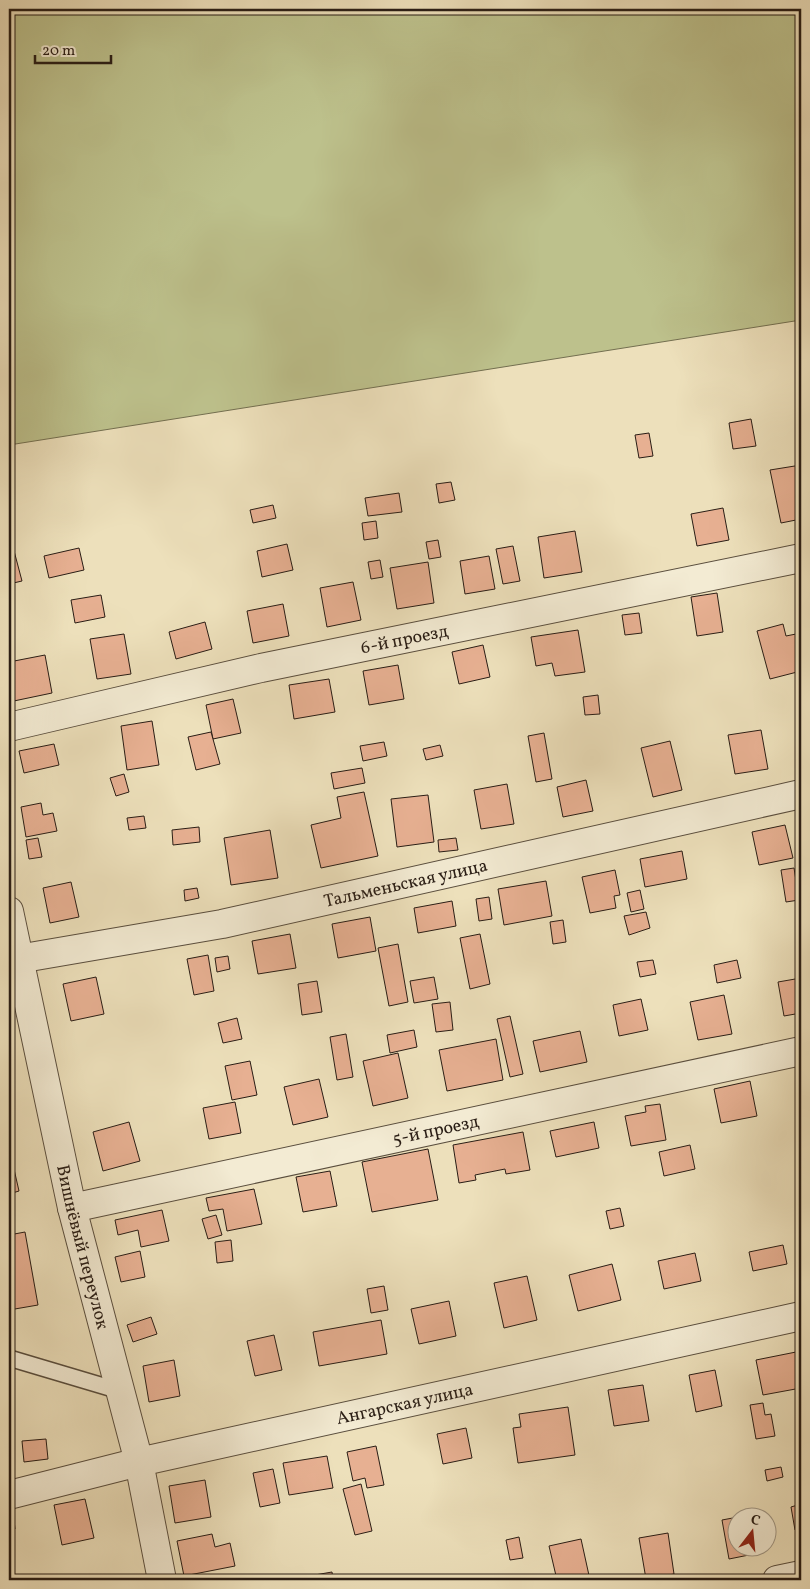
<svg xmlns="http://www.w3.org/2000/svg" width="810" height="1589" font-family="Vollkorn,serif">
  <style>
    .green { fill: #bdc18c; stroke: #736f50 }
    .building { fill: #e7b092; stroke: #291d15 }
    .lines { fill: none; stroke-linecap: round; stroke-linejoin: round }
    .lane-casing { stroke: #5a4e3e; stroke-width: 18 }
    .street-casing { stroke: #5a4e3e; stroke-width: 30 }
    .lane { stroke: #f3ebd3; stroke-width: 15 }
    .street { stroke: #f3ebd3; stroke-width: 28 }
    .labels { text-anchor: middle; stroke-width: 4; stroke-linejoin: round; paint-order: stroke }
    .street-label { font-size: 18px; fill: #291d15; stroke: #f3ebd3 }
  </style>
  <rect width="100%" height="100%" fill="#ede0bb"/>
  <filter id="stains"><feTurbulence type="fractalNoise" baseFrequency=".004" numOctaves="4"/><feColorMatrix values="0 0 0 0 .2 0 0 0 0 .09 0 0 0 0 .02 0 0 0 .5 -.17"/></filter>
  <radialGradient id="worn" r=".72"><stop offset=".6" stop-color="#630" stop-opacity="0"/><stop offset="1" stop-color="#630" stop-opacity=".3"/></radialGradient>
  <path class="green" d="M9,9H801V320L9,445Z"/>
  <g class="building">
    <path d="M751,419L756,446L733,449L729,423Z"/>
    <path d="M649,433L653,456L639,458L635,435Z"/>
    <path d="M801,465V519L781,523L770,470Z"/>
    <path d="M451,482L455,500L439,503L436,484Z"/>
    <path d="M399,493L402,512L368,516L365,498Z"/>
    <path d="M273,505L276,518L253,523L250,510Z"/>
    <path d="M723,508L729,540L697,546L691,514Z"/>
    <path d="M376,521L378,538L364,540L362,523Z"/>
    <path d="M575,531L582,572L544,578L538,537Z"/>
    <path d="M438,540L441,557L429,559L426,542Z"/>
    <path d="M287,544L293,570L262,577L257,551Z"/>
    <path d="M513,546L520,581L503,584L496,549Z"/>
    <path d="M13,547L22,581L9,584V548Z"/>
    <path d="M79,548L84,570L49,578L44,556Z"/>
    <path d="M489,556L495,589L465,594L460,561Z"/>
    <path d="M380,560L383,577L371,579L368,562Z"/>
    <path d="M428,562L434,603L397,609L390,568Z"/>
    <path d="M353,582L361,620L327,627L320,588Z"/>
    <path d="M717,593L723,632L697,636L691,597Z"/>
    <path d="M101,595L105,617L75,623L71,600Z"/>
    <path d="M283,604L289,636L253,643L247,611Z"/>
    <path d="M639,613L642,633L625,635L622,615Z"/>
    <path d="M205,622L212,649L176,659L169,632Z"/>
    <path d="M783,624L786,636L796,634L801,654V671L770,679L757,631Z"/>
    <path d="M578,630L585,672L555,676L552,663L536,666L531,637Z"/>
    <path d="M124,634L131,674L97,679L90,639Z"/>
    <path d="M483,645L490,677L459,684L452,652Z"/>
    <path d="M45,655L52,693L9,702V662Z"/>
    <path d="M398,665L404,699L369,705L363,671Z"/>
    <path d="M329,679L335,712L294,719L289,685Z"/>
    <path d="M598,695L600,714L585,715L583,697Z"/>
    <path d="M233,699L241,733L213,739L206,705Z"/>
    <path d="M152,721L159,765L127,770L121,726Z"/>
    <path d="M761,730L768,769L735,774L728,735Z"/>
    <path d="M211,732L220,764L196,770L188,737Z"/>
    <path d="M544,733L552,779L536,782L528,736Z"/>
    <path d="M670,741L682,790L653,797L641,748Z"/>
    <path d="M384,742L387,756L363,761L360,746Z"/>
    <path d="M54,744L59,765L24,773L19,751Z"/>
    <path d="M440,745L443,756L426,760L423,749Z"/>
    <path d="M362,768L365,783L334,789L331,773Z"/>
    <path d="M124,774L129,792L116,796L110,778Z"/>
    <path d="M586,780L593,811L563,817L557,787Z"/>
    <path d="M507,784L514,824L481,829L474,790Z"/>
    <path d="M364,792L378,856L321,868L311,825L341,818L337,797Z"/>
    <path d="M428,795L434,842L397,847L391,799Z"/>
    <path d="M41,803L43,815L53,813L57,831L26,837L21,807Z"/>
    <path d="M144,816L146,828L129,830L127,818Z"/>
    <path d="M785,825L793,858L759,865L752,832Z"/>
    <path d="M199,827L200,842L173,845L172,830Z"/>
    <path d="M270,830L278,878L231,885L224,838Z"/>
    <path d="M38,838L42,857L29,859L26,840Z"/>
    <path d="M456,838L458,850L439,852L438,840Z"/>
    <path d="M682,851L687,879L645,887L640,859Z"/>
    <path d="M794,868L799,900L786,902L781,870Z"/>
    <path d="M615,870L620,895L614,896L616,908L590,913L582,877Z"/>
    <path d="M546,881L552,916L504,925L498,889Z"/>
    <path d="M71,882L79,917L50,923L43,888Z"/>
    <path d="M197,888L199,898L185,901L184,890Z"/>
    <path d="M640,890L644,909L631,912L627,893Z"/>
    <path d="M489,897L492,919L479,921L476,899Z"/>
    <path d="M452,901L456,926L418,933L414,908Z"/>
    <path d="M646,912L650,928L629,935L624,916Z"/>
    <path d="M370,917L376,951L338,958L332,924Z"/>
    <path d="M563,920L566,942L553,944L550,922Z"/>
    <path d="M290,934L296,968L258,974L252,941Z"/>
    <path d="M480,934L490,984L470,989L460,938Z"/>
    <path d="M398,944L408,1002L389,1006L378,948Z"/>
    <path d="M208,955L214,991L194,995L187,959Z"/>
    <path d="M228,956L230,969L217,972L215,958Z"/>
    <path d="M653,960L656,974L640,977L637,962Z"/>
    <path d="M737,960L741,978L717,983L714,965Z"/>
    <path d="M96,977L104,1014L71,1021L63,984Z"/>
    <path d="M434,977L438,999L414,1003L410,981Z"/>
    <path d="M801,978V1013L784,1016L778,982Z"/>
    <path d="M317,981L322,1012L302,1015L298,984Z"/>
    <path d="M724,995L732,1034L698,1040L690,1002Z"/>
    <path d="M641,999L648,1030L619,1036L613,1005Z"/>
    <path d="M450,1002L453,1030L436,1032L432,1004Z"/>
    <path d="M510,1016L523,1074L510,1077L497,1019Z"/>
    <path d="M237,1018L242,1039L223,1043L218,1023Z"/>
    <path d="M414,1030L417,1047L390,1053L387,1035Z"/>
    <path d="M580,1031L587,1062L540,1072L533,1041Z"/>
    <path d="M346,1034L353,1077L337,1080L330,1037Z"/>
    <path d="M496,1039L503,1080L447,1091L439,1050Z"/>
    <path d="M398,1053L408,1098L373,1106L363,1061Z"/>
    <path d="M250,1061L257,1095L232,1100L225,1066Z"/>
    <path d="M319,1079L328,1117L293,1125L284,1087Z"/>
    <path d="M750,1081L757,1116L721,1123L714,1089Z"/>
    <path d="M235,1102L241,1133L209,1139L203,1108Z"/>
    <path d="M660,1104L666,1140L631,1146L625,1116L646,1112L645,1106Z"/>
    <path d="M129,1122L140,1161L103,1171L93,1132Z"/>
    <path d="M594,1122L599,1148L556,1157L550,1131Z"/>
    <path d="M523,1132L530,1170L506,1174L505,1169L475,1175L476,1180L459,1183L453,1145Z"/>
    <path d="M690,1145L695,1169L664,1176L659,1152Z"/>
    <path d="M428,1149L438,1200L372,1212L362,1162Z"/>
    <path d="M9,1156H11L19,1191L9,1194Z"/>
    <path d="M330,1171L337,1206L303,1212L296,1177Z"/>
    <path d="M254,1189L262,1224L227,1231L223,1209L209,1211L206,1198Z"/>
    <path d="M620,1208L624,1226L610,1229L606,1211Z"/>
    <path d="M162,1210L169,1241L141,1247L138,1230L118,1235L115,1220Z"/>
    <path d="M216,1215L222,1235L208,1239L202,1219Z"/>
    <path d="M25,1232L38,1305L9,1310V1235Z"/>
    <path d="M231,1240L233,1261L217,1263L215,1242Z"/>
    <path d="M783,1245L787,1264L753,1271L749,1252Z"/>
    <path d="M140,1251L145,1277L121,1282L115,1257Z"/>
    <path d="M695,1253L701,1281L664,1289L658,1261Z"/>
    <path d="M612,1264L621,1300L578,1311L569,1275Z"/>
    <path d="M527,1276L537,1320L504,1328L494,1283Z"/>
    <path d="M384,1286L388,1310L371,1313L367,1289Z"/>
    <path d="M449,1301L456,1336L419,1344L411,1309Z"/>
    <path d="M151,1317L157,1334L133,1342L127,1325Z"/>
    <path d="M381,1320L387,1354L319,1366L313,1332Z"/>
    <path d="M274,1335L282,1370L255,1376L247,1341Z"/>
    <path d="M801,1351V1388L763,1395L756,1360Z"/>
    <path d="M174,1360L180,1396L149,1402L143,1366Z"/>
    <path d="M715,1370L722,1406L696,1412L689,1375Z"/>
    <path d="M643,1385L649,1421L614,1426L608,1390Z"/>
    <path d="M763,1403L765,1415L771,1414L775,1436L756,1439L750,1405Z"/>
    <path d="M568,1407L575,1455L518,1463L513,1428L521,1427L519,1414Z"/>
    <path d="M466,1428L472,1458L443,1464L437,1434Z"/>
    <path d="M46,1439L48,1459L24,1462L22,1441Z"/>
    <path d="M376,1446L384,1485L367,1488L365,1478L353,1481L347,1452Z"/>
    <path d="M327,1456L333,1488L289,1495L283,1463Z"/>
    <path d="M781,1467L783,1477L767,1481L765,1470Z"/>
    <path d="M273,1469L280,1503L260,1507L253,1473Z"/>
    <path d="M205,1480L211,1517L175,1523L169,1486Z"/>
    <path d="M361,1484L372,1531L355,1535L343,1489Z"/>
    <path d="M85,1499L94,1538L62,1545L54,1505Z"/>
    <path d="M801,1504V1530H795L791,1507Z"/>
    <path d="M9,1511H13L15,1529L9,1530Z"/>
    <path d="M738,1517V1546H758L759,1553L729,1559L722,1520Z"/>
    <path d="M668,1533L674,1574L646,1579L639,1538Z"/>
    <path d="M212,1534L215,1547L230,1543L235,1566L184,1576L177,1541Z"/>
    <path d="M519,1537L523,1558L510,1560L506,1540Z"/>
    <path d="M581,1539L590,1580H557L549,1546Z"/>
    <path d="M332,1572L333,1580H309V1576Z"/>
  </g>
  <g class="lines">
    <defs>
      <path id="lane" d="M9,1358L120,1391"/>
      <g id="street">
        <path id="s1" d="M9,727L261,668L801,558"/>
        <path id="s2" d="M9,911L72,1208L139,1462L162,1580"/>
        <path id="s3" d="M9,963L18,959L222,924L801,794"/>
        <path id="s4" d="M72,1208L801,1051"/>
        <path id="s5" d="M9,1495L139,1462L801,1316"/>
        <path d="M777,1580L801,1575"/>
      </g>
    </defs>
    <use href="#lane" class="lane-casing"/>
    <use href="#street" class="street-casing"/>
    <use href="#lane" class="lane"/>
    <use href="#street" class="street"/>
  </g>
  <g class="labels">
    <g class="street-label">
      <text dy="6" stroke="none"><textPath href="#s1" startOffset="405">6-й проезд</textPath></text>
      <text dy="6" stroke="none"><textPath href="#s3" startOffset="405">Тальменьская улица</textPath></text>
      <text dy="6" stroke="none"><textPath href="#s4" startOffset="372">5-й проезд</textPath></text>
      <text dy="6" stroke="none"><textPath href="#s2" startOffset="344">Вишнёвый переулок</textPath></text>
      <text dy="6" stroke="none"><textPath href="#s5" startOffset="406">Ангарская улица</textPath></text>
    </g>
  </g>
  <rect width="810" height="1589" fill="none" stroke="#ede0bb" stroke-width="30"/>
  <rect x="10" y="10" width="790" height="1569" fill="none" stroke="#291d15" stroke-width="2.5"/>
  <rect x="15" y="15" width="780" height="1559" fill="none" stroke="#291d15"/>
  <g transform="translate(752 1532) rotate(16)"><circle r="24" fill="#f3ebd3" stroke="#a29987"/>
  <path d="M0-4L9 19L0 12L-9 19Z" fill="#8f2418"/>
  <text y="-8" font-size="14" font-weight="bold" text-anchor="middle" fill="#291d15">С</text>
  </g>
  <path d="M35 55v8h76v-8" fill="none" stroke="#291d15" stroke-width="2.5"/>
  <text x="42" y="55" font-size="15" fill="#291d15" stroke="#f3ebd3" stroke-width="4" paint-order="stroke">20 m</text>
  <rect width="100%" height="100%" filter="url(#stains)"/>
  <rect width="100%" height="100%" fill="url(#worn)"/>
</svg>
